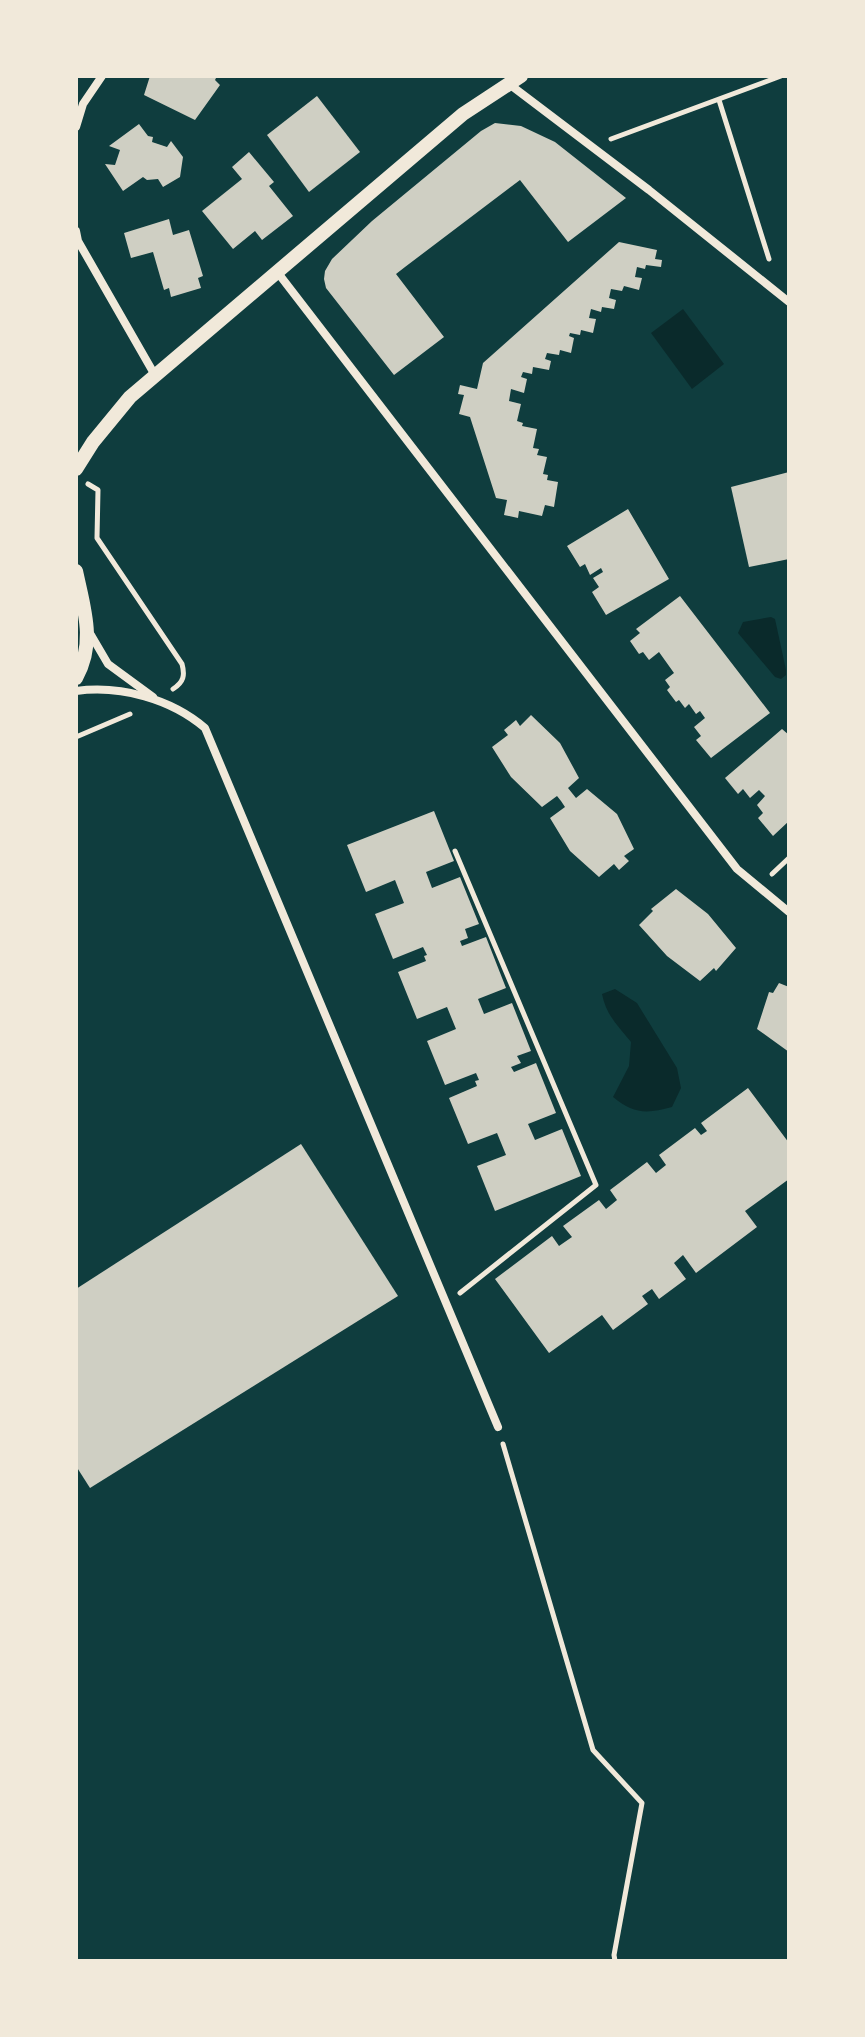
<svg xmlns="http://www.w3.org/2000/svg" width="865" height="2037" font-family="Figtree,sans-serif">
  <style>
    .water { fill: #0a2a2b }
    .building { fill: #cfcfc3 }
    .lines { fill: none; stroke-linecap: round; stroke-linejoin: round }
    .path { stroke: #f1e9da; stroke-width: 5 }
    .minor { stroke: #f1e9da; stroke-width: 8 }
    .tertiary { stroke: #f1e9da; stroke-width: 14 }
  </style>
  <rect width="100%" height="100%" fill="#0f3d3e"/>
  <g class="water">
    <path d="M683,309L724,364L692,389L651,333Z"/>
    <path d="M771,617L775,619L786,670V675L781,679L775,677L738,633L743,622Z"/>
    <path d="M615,989L637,1003L677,1068L681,1088L672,1107C647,1114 633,1114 613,1097L629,1066L631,1042C618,1026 606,1015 602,994Z"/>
  </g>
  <g class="building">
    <path d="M150,76H217L215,80L220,85L195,120L144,95Z"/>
    <path d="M317,96L360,152L309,192L267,135Z"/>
    <path d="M495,123L521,126L555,142L626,198L568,242L520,180L405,267L396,274L444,337L394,375L326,288L324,279L325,271L332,259L372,221L481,131Z"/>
    <path d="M139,124L148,136L153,137L152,142L167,147L171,141L183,157L180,177L163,187L158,179L147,180L143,177L123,191L105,164L115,165L120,150L109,146Z"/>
    <path d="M249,152L274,182L269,186L293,216L262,240L255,231L233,249L202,211L242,179L232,167Z"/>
    <path d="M169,219L173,235L189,230L203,276L198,278L201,288L171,297L169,288L164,290L153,252L131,258L124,233Z"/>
    <path d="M619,242L657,250L655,259L662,260L661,267L646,265L645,269L637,267L635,277L642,278L639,290L624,286L622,291L611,289L609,298L616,300L614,309L602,307L601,312L591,309L589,318L596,319L593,333L581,330L580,335L570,333L569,336L574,338L571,353L560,350L559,355L547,353L545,359L551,361L549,370L533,367L532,374L523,372L521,377L527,379L524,393L511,389L509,401L521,404L517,421L523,423L522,426L537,429L533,448L539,449L537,455L547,457L543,474L548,475L547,480L558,482L554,507L545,505L542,516L519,511L518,518L504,515L507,500L496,498L470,417L459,414L464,395L458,394L460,385L477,389L483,363Z"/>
    <path d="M789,472V559L749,567L731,487Z"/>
    <path d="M628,509L669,579L606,615L592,592L599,587L593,578L603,572L601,568L590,575L585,564L580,567L567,546Z"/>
    <path d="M680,596L770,713L711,758L696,740L701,736L694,727L705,718L700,711L696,714L689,704L685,708L679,700L676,702L667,690L670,687L665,680L674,673L659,652L649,660L643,652L639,654L630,641L640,633L636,629Z"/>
    <path d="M531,715L560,743L579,778L568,788L576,798L587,789L617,814L634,849L624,856L629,861L619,870L614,864L599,877L570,851L550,818L565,807L561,801L557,796L542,807L511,777L492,747L508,735L504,730L516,720L520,726Z"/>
    <path d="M782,729L789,735V821L773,836L758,818L763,813L757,805L765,796L759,790L750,798L743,789L738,794L725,778Z"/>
    <path d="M434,811L454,861L426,872L432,888L460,877L479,924L465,929L468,938L460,941L462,946L486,937L506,988L478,999L484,1014L512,1003L531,1051L517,1056L521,1063L511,1067L514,1072L536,1063L556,1113L528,1124L535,1140L562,1129L581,1176L495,1211L477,1166L506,1155L497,1133L468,1144L449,1098L477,1086L475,1081L479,1080L476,1073L445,1085L427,1041L456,1029L447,1007L417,1019L398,972L426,961L424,956L427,955L423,947L393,959L375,914L404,903L395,880L366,892L347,845Z"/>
    <path d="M676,889L708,914L736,948L716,971L714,968L700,981L667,956L639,925L653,911L651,909Z"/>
    <path d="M779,983L789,987V1052L757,1029L769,992L773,993Z"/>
    <path d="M748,1088L789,1143V1179L745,1211L757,1227L696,1273L683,1255L674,1263L686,1279L659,1299L652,1289L642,1296L648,1304L613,1330L602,1315L549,1353L495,1279L552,1236L559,1246L572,1237L563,1226L599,1200L606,1209L617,1200L610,1190L647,1162L656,1173L666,1165L659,1155L695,1128L701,1135L707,1131L701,1123Z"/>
    <path d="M301,1144L398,1296L90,1488L76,1466V1289Z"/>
  </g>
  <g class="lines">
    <g class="path">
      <path d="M719,100L769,259"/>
      <path d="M611,139L781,76"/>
      <path d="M88,484L98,490L97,538L182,664C185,675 184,682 173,689"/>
      <path d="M76,737L130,714"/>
      <path d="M455,851L596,1185L460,1293"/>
      <path d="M772,874L789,858"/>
      <path d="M503,1444L593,1750L642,1803L614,1955L615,1961"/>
    </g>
    <g class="minor">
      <path d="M509,84L649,190L789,302"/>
      <path d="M76,127L83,104L102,76"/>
      <path d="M76,231L78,241L156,377"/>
      <path d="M278,273L737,869L789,912"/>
      <path d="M91,635L108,664L153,697"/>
      <path d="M76,691C121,685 171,699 205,728L498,1427"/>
    </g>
    <g class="tertiary">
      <path d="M76,469L93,442L130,397L463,114L521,76"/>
      <path d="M76,571C84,609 96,642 76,678"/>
    </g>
  </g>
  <rect width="865" height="2037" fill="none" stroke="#f1e9da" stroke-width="156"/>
</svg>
